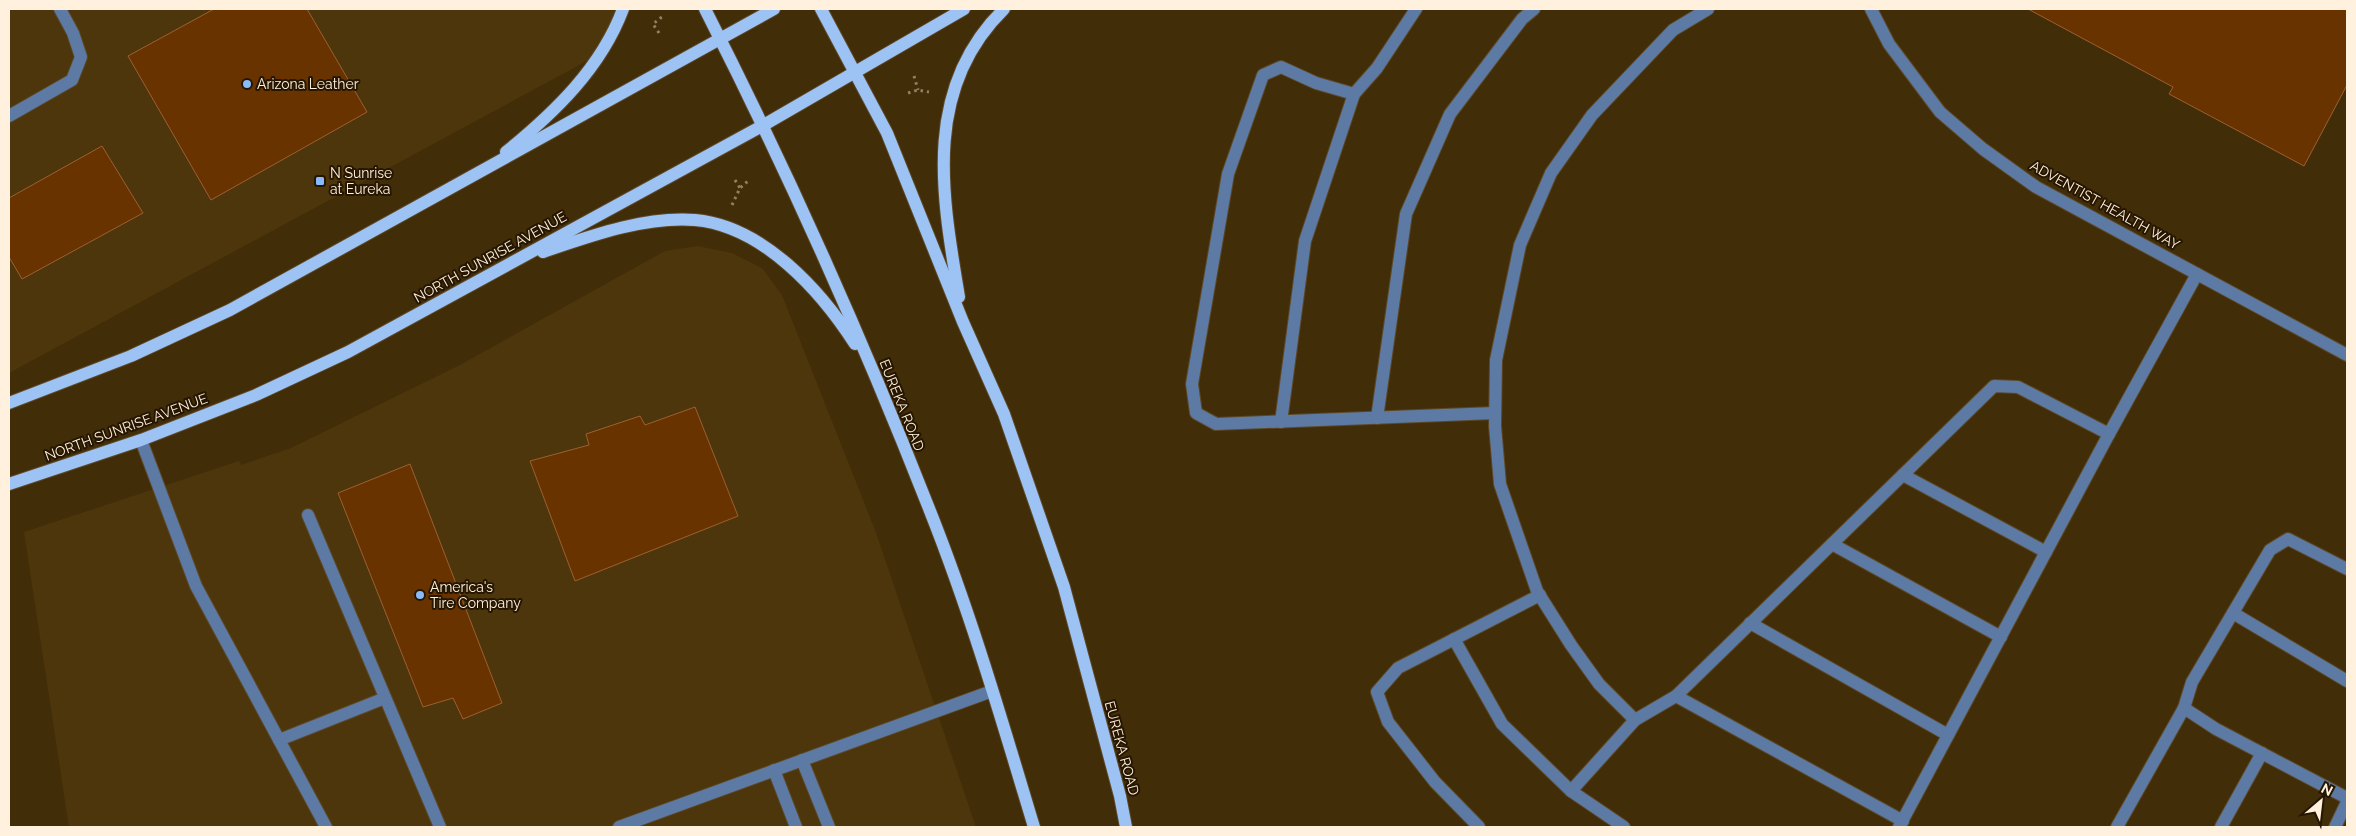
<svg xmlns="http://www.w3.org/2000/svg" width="2356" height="836" font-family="Raleway,sans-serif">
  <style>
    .built { fill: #4e360c }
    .building { fill: #693300; stroke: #9b6033 }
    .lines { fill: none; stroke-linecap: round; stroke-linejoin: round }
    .minor-casing { stroke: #5c4827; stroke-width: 14 }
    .major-casing { stroke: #5c4827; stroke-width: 14 }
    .path { stroke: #928063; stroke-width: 3; stroke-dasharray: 2.5 4; stroke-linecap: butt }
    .minor { stroke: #5c7aa3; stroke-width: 12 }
    .major { stroke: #9dc2f4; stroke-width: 12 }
    .poi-dot { fill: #89bafc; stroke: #261600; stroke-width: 2 }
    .labels { text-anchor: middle; stroke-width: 4; stroke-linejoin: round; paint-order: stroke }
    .poi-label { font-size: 14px; fill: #fff1de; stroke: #261600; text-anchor: start }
    .street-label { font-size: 14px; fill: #fff1de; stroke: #261600 }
  </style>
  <rect width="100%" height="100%" fill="#422d09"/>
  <g class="built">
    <path d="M9,9H620L596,56L9,373Z"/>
    <path d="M698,246L732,253L762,268L782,295L875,530L976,827H69L24,532L239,461L241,465L291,448L460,365L665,251Z"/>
  </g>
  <g class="building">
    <path d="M214,9H307L367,112L211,200L128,56Z"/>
    <path d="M2028,9H2347V85L2304,166L2169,94L2173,87Z"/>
    <path d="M102,146L143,213L22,279L9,257V198Z"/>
    <path d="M695,407L738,516L575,581L530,461L589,445L586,434L640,416L645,425Z"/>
    <path d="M410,464L502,703L463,719L453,698L423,707L338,493Z"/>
  </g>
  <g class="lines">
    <defs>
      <g id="minor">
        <path d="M1416,9L1377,68L1354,94L1316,83L1281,67L1263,75L1228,174L1192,384L1196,413L1216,424L1495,413"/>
        <path d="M1708,9L1673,30L1592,115L1551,173L1520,245L1496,360L1495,426L1500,484L1537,591L1571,645L1599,684L1635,720L1676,696L1994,386L2018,387L2109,434L2197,274"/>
        <path d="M1871,9L1889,44L1940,112L1983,149L2036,187L2347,355"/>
        <path d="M9,116L72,80L81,57L73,33L60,9"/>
        <path d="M1377,418L1406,214L1450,114L1522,19L1534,9"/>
        <path d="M1281,422L1305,241L1354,94"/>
        <path d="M141,440L196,586L326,827"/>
        <path d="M1903,475L2046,552"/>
        <path d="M308,515L440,827"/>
        <path d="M1832,544L2001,637"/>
        <path d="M2347,569L2288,539L2270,550L2192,682L2184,708L2216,729L2347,798"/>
        <path d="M2233,613L2347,681"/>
        <path d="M1750,623L1948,735"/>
        <path d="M1454,639L1502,724L1571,791"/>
        <path d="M1676,696L1903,821"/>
        <path d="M279,740L385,698"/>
        <path d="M802,760L829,827"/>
        <path d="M774,770L796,827"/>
        <path d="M619,827L992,691"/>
        <path d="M1479,827L1435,782L1388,722L1377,692L1398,668L1540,595"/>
        <path d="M1624,827L1571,791L1635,720"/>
        <path d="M1899,827L2109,434"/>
        <path d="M2117,827L2184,708"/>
        <path d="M2221,827L2262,753"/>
        <path d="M2335,827L2347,802"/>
      </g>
      <g id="major">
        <path d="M705,9C788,172 863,340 930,511C971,614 1002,721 1034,827"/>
        <path d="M821,9L887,133L963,322L1004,414L1064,587L1120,796L1126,827"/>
        <path d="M506,152C555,112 601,68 623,9"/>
        <path d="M543,252C590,236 645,216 695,220C763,226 821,291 855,344"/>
        <path d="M959,297C942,195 922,89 1004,9"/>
        <path d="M9,403L131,356L230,310L774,9"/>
        <path d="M9,484L141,440L256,395L348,352L762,126L964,9"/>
      </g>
    </defs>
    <use href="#minor" class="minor-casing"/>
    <use href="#major" class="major-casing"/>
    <g class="path">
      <path d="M659,33L653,24L663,16"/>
      <path d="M914,76L918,90"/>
      <path d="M908,93L918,90L929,92"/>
      <path d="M735,180L740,188"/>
      <path d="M732,205L740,188L748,181"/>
    </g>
    <use href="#minor" class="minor"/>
    <use href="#major" class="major"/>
  </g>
  <g class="poi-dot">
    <circle cx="247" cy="84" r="5"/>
    <rect x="315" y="176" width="10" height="10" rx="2.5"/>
    <circle cx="420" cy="595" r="5"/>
  </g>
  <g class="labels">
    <g class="poi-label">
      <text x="257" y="89">Arizona Leather</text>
      <text x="330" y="178">N Sunrise<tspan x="330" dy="16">at Eureka</tspan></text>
      <text x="430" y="592">America's<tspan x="430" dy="16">Tire Company</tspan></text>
    </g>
    <g class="street-label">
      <text transform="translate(2105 205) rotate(29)" y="5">ADVENTIST HEALTH WAY</text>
      <text transform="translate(490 257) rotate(-29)" y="5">NORTH SUNRISE AVENUE</text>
      <text transform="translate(902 405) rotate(68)" y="5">EUREKA ROAD</text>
      <text transform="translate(126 427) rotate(-20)" y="5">NORTH SUNRISE AVENUE</text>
      <text transform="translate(1122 748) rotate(75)" y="5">EUREKA ROAD</text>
    </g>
  </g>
  <rect width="2356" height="836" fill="none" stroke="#fff1de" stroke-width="20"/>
  <g transform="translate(2321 801) rotate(28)" stroke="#261600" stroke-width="4" paint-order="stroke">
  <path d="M0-4L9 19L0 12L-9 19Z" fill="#fff1de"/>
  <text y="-8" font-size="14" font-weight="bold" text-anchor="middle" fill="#fff1de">N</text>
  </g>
</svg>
